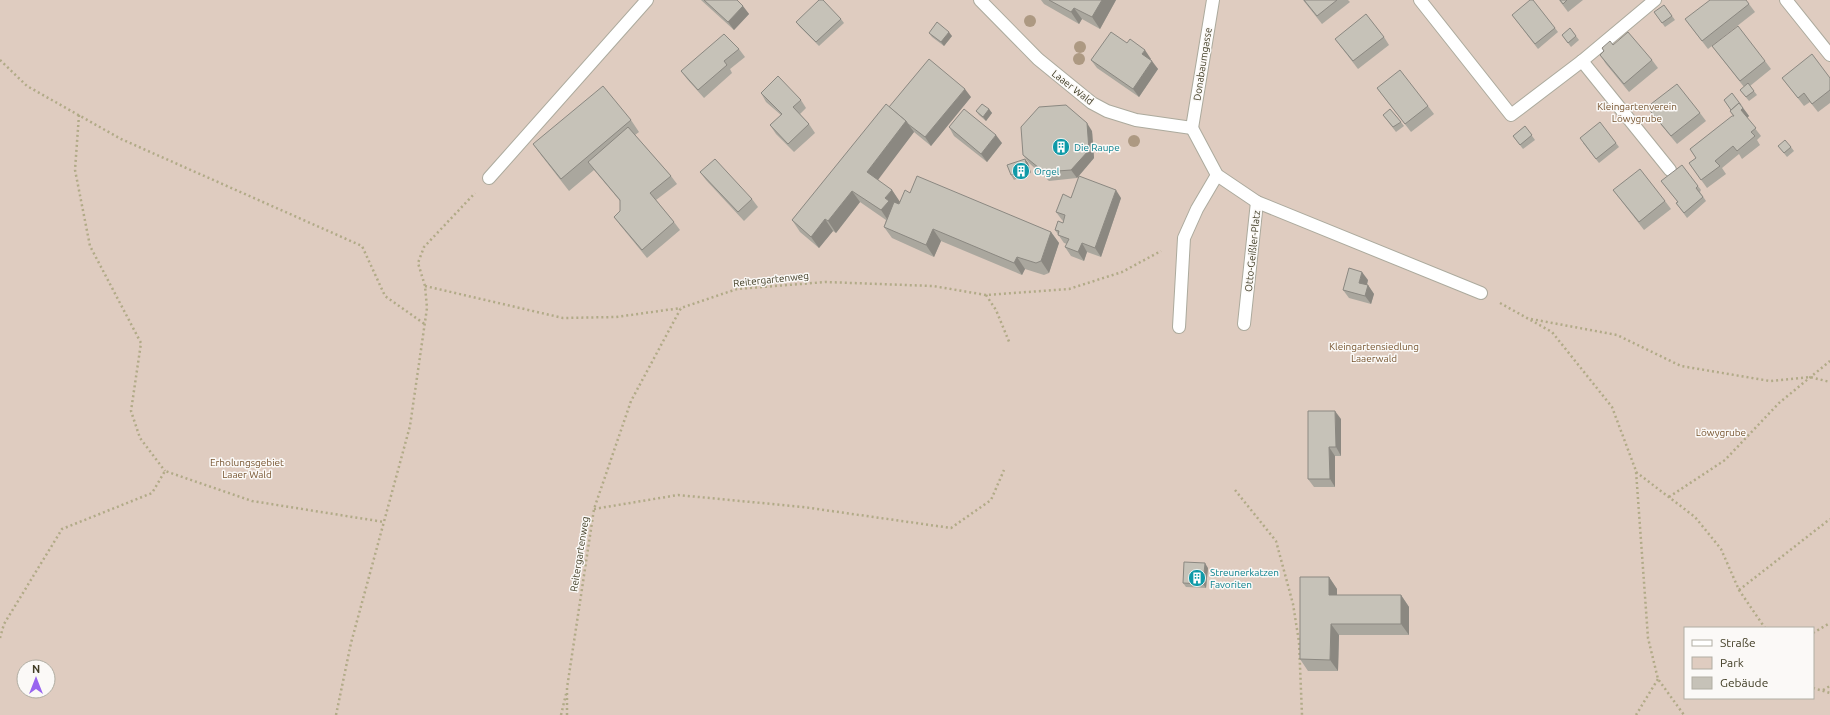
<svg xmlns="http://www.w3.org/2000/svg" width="1830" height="715" font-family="Ubuntu,sans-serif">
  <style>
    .green { fill: #dfccc0; fill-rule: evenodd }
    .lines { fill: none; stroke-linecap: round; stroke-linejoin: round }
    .minor-casing { stroke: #acaa9d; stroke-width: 14 }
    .path { stroke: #b1aa87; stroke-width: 2.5; stroke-dasharray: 2 3; stroke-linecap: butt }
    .minor { stroke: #fff; stroke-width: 12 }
    .tree { fill: #ad9982 }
    .wall { fill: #aaa79e }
    .shaded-wall { fill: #8b8881 }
    .building { fill: #c6c2b8; stroke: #8b8881 }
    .labels { text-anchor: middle; stroke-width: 3; stroke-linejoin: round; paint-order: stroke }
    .street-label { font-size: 10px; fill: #413d25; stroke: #fbf9f7 }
    .park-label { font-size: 10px; fill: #775530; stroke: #fbf9f7 }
    .culture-label { font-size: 10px; fill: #0d838f; stroke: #fbf9f7; text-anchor: start }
  </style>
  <rect width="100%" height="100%" fill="#eeece6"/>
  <path class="green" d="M0,0H1830V715H0ZM1685,628H1813V698H1685ZM24,667H48V691H24Z"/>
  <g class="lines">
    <defs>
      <g id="minor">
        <path d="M980,0L1038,59L1092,103L1107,111L1136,120L1192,128"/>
        <path d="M1420,0L1511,115L1582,61L1655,0"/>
        <path d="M1786,0L1830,55"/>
        <path d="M1582,61L1670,170"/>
        <path d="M1192,128L1217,175L1257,202L1481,293"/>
        <path d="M1192,128L1213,0"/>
        <path d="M489,178L647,0"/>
        <path d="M1244,324L1257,202"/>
        <path d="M1179,327L1184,238L1197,209L1217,175"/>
      </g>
    </defs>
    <use href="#minor" class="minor-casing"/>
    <g class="path">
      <path d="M0,60L27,86L121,139L362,246L385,296L426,325"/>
      <path d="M79,115L75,170L90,246L141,343L131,411L140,438L165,471"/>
      <path d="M425,286L563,318L616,317L681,308"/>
      <path d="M986,295L996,310L1010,344"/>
      <path d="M1500,303L1552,332L1612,407L1636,471L1648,638L1658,679L1684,715"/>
      <path d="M1531,319L1617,335L1681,366L1770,381L1810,377L1830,382"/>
      <path d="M1636,472L1695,517L1721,549L1739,590L1765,628"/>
      <path d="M1235,490L1276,541L1293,604L1299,642L1302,715"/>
      <path d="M1669,497L1725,460L1779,403L1830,361"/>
      <path d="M594,509L678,495L803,507L951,528L991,500L1004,470"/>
      <path d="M1739,590L1830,519"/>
      <path d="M1813,633L1830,623"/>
      <path d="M0,638L4,624L62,529L152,493L165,471L252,501L384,522"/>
      <path d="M1813,688L1830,693"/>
      <path d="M1823,690L1830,686"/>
      <path d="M336,715L351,643L410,426L427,308L425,286L418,263L424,247L475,193"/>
      <path d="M561,715L566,694"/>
      <path d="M567,715V688L594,509L631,401L681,308L737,289L826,282L933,286L986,295L1069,289L1122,272L1161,251"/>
      <path d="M1636,715L1658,679"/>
    </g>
    <use href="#minor" class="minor"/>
  </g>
  <g class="tree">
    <circle cx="1030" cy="21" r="6"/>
    <circle cx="1080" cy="47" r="6"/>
    <circle cx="1079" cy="59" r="6"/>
    <circle cx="1134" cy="141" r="6"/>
  </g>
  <g class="wall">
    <path d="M701,0H737L749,14L734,30Z"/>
    <path d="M1041,0H1116L1100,29L1082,19L1079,24L1044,4Z"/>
    <path d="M1303,0H1348L1350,2L1322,24Z"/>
    <path d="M1559,0H1583L1568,12Z"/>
    <path d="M1749,4L1755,12L1708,49L1685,19Z"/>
    <path d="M1664,5L1675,20L1665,27L1654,12Z"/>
    <path d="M1512,15L1555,28L1558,32L1538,49Z"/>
    <path d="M841,19L844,23L819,46L799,26L796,22Z"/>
    <path d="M1570,28L1579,40L1571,47L1562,35Z"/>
    <path d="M929,33L952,36L944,46L932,37Z"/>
    <path d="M1384,37L1389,45L1358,69L1335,39Z"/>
    <path d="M1127,43L1151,59L1150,60L1158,69L1139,97L1097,68L1091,60Z"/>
    <path d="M1613,45L1652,60L1658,68L1629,92L1606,64L1600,55L1604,52L1602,48Z"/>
    <path d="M1712,46L1765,61L1771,69L1750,86L1757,95L1749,101L1740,90L1744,87Z"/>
    <path d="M739,49L745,57L730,69L732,73L704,98L687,79L681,71Z"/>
    <path d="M1782,78H1830V103L1818,112L1810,102L1804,106Z"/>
    <path d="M1377,88L1428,106L1434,114L1411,132Z"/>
    <path d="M761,93L801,100L806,108L800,114L809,124L815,133L794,152L776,134L770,125L781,115L766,102Z"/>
    <path d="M1732,93L1749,116L1747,118L1761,136L1757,140L1760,145L1742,159L1739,154L1722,168L1726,174L1707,188L1689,163L1696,158L1690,149L1733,116L1730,111L1731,110L1724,100Z"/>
    <path d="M971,97L931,146L914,132L877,180L892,190L900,202L910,193L1051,232L1059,243L1049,273L1044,275L1025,269L1022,275L941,241L934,257L892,238L884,227L886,220L860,202L836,233L833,231L819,248L800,232L792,220L889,107Z"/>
    <path d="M1647,107L1700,113L1706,121L1677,144L1653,115Z"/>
    <path d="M989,109L992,113L986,121L979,115L976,111Z"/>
    <path d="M1383,115L1401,122L1404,126L1396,132Z"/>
    <path d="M631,120L639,132L635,135L671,176L677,184L656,200L674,222L680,230L647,258L620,225L614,217L620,211V201L594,170L569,191L541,155L533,144Z"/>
    <path d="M1525,126L1535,140L1523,149L1513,136Z"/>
    <path d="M949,127L1002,143L987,162L954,136Z"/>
    <path d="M1092,131L1094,158L1077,178L1049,181L1029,163L1023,155Z"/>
    <path d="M1583,143H1616L1619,147L1599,163Z"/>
    <path d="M1778,146L1791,147L1794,151L1787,157Z"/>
    <path d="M1025,159L1028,163L1031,173L1014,180L1011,175Z"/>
    <path d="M700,172L752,199L758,207L744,221L706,180Z"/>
    <path d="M1661,181L1698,186L1701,190L1700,192L1706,201L1687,218L1676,203L1678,202Z"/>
    <path d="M1613,190L1665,201L1671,209L1644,230Z"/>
    <path d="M1071,198H1121L1101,257L1087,252L1084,261L1071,256L1065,247L1067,244L1064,243L1055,230L1063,223V221L1062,220L1056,212Z"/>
    <path d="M1368,280L1367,285H1368L1374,294L1371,304L1349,298L1343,290Z"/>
    <path d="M1341,419V456H1335V487H1314L1308,479Z"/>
    <path d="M1208,568L1206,588L1186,587L1183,583Z"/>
    <path d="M1329,577L1337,589V595H1401L1409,607V635H1339L1338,671H1308L1300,659Z"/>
  </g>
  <g class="shaded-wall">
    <path d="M1102,0H1116L1100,29L1092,17Z"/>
    <path d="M743,6L749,14L734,30L728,22Z"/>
    <path d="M1074,8L1082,19L1079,24L1071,12Z"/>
    <path d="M949,32L952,36L944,46L941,42Z"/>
    <path d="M1145,50L1151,59L1148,63L1142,54Z"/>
    <path d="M1152,61L1158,69L1139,97L1133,89Z"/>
    <path d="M965,89L971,97L931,146L925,137Z"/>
    <path d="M1743,108L1749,116L1747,118L1741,110Z"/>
    <path d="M989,109L992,113L986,121L983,117Z"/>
    <path d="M906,121L914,132L875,184L867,172Z"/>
    <path d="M1087,123L1092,131L1094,158L1077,178L1071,170Z"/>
    <path d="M996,135L1002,143L987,162L981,154Z"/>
    <path d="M1025,159L1028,163L1031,173L1028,169Z"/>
    <path d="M892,190L900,202L894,208L889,222L881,210L885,198Z"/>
    <path d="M1116,190L1121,198L1101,257L1095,248Z"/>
    <path d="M852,191L860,202L836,233L828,221Z"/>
    <path d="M825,219L833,231L819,248L811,237Z"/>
    <path d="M933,229L941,241L934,257L926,245Z"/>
    <path d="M1051,232L1059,243L1049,273L1041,261Z"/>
    <path d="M1082,243L1087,252L1084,261L1078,252Z"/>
    <path d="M1017,257L1025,269L1022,275L1014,263Z"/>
    <path d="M1362,272L1368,280L1365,291L1359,283Z"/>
    <path d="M1368,285L1374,294L1371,304L1365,296Z"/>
    <path d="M1335,411L1341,419V456L1336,447Z"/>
    <path d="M1329,447L1335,456V487L1330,479Z"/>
    <path d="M1205,563L1208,568L1206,588L1203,584Z"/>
    <path d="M1329,577L1337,589V607L1329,595Z"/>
    <path d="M1401,595L1409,607V635L1401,624Z"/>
    <path d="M1331,624L1339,635L1338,671L1330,660Z"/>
  </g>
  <g class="building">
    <path d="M704,0H737L743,6L728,22Z"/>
    <path d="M819,0H823L841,19L816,42L796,22Z"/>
    <path d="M1049,0H1102L1092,17L1074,8L1071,12Z"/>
    <path d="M1304,0H1337L1317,16Z"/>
    <path d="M1530,0H1533L1555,28L1535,44L1512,15Z"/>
    <path d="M1560,0H1567L1563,4Z"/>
    <path d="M1710,0H1746L1749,4L1702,41L1685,19Z"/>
    <path d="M1664,5L1672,16L1662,23L1654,12Z"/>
    <path d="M1366,14L1384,37L1353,61L1335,39Z"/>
    <path d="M937,22L949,32L941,42L929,33Z"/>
    <path d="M1738,26L1765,61L1740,81L1712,46Z"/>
    <path d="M1570,28L1576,36L1568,43L1562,35Z"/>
    <path d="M1111,32L1127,43L1130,39L1145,50L1142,54L1152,61L1133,89L1091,60Z"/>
    <path d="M1628,32L1652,60L1624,84L1600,55L1604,51L1602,48L1610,41L1613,45Z"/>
    <path d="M724,34L739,49L724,61L727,65L698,90L681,71Z"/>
    <path d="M1812,54L1830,78V90L1812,104L1804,93L1798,98L1782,78Z"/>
    <path d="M929,59L965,89L925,137L908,124L906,121L889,107Z"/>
    <path d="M1400,70L1428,106L1405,124L1377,88Z"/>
    <path d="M778,76L801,100L793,107L809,124L788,144L770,125L782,114L761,93Z"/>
    <path d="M1748,83L1754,91L1746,97L1740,90Z"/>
    <path d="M1677,84L1700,113L1671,136L1647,107Z"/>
    <path d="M603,86L631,120L561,179L533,144Z"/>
    <path d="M1732,93L1741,105L1739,103L1731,110L1724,100Z"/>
    <path d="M1739,103L1743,108L1741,110L1756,128L1751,132L1755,136L1737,151L1733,146L1715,161L1720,166L1701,180L1689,163L1696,158L1690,149L1732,116H1734L1730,111Z"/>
    <path d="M886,104L906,121L867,172L892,190L885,198L889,201L881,210L852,191L828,221L825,219L811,237L792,220Z"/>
    <path d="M982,104L989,109L983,117L976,111Z"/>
    <path d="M1066,105L1087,123L1089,150L1071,170L1044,172L1023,155L1021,127L1039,107Z"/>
    <path d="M964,109L996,135L981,154L949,127Z"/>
    <path d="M1390,109L1401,122L1393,127L1383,115Z"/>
    <path d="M1600,122L1616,143L1596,159L1580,138Z"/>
    <path d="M1525,126L1532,135L1520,145L1513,136Z"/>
    <path d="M628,127L671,176L650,193L674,222L642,250L614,217L620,211V200L588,162Z"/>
    <path d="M1785,140L1791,147L1784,153L1778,146Z"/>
    <path d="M715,159L752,199L738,212L700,172Z"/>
    <path d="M1025,159L1028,169L1011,175L1007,165Z"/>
    <path d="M1682,165L1698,186L1696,188L1703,197L1684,213L1676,203L1678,202L1661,181Z"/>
    <path d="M1640,169L1665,201L1639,222L1613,190Z"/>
    <path d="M917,176L1051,232L1041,261L1036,263L1017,257L1014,263L933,229L926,245L884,227L894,202L899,204L905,190L910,193Z"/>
    <path d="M1079,176L1116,190L1095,248L1082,243L1078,252L1065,247L1069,239L1058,235L1059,231L1055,230L1058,221L1063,223L1065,215L1056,212L1063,194L1071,198Z"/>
    <path d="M1349,268L1362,272L1359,283L1368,285L1365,296L1343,290Z"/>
    <path d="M1308,411H1335L1336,447H1329L1330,479H1308Z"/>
    <path d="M1184,562L1205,563L1203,584L1183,583Z"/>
    <path d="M1300,577H1329V595H1401V624H1331L1330,660L1300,659Z"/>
  </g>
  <defs>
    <symbol id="building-disc" viewBox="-11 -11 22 22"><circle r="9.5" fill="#0f9aa8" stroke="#fbf9f7"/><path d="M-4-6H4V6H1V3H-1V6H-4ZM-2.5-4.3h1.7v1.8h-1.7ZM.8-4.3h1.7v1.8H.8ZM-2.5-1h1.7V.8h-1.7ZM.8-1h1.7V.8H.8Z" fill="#fff"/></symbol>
  </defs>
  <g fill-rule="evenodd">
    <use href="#building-disc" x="1051" y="137" width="20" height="20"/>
    <use href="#building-disc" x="1011" y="161" width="20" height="20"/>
    <use href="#building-disc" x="1187" y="568" width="20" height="20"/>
  </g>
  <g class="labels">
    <g class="street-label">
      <text transform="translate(1202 64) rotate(-81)" y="4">Donabaumgasse</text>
      <text transform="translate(1073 87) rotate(38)" y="4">Laaer Wald</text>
      <text transform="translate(1252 251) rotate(-84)" y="4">Otto-Geißler-Platz</text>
      <text transform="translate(771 279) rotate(-6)" y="4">Reitergartenweg</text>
      <text transform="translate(579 554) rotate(-81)" y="4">Reitergartenweg</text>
    </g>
    <g class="park-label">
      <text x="1637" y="110">Kleingartenverein<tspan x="1637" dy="12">Löwygrube</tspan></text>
      <text x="1374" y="350">Kleingartensiedlung<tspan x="1374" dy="12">Laaerwald</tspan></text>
      <text x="1721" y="436">Löwygrube</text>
      <text x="247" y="466">Erholungsgebiet<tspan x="247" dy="12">Laaer Wald</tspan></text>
    </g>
    <g class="culture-label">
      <text x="1074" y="151">Die Raupe</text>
      <text x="1034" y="175">Orgel</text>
      <text x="1210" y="576">Streunerkatzen<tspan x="1210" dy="12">Favoriten</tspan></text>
    </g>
  </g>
  <rect x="1684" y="627" width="130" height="72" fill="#fbf9f7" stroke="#b1aea3"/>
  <rect x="1692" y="640" width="20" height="6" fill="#ffffff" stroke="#b1aea3"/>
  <text x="1720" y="647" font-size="12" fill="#413d25">Straße</text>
  <rect x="1692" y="657" width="20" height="12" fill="#dfccc0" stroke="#b1aea3"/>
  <text x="1720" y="667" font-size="12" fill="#413d25">Park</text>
  <rect x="1692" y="677" width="20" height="12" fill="#c6c2b8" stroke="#b1aea3"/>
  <text x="1720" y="687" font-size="12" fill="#413d25">Gebäude</text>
  <g transform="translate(36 679)"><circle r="19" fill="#fbf9f7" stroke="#b1aea3"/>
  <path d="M0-3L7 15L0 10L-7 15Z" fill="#9864ef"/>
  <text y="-6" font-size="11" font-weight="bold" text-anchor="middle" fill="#413d25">N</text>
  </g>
</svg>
